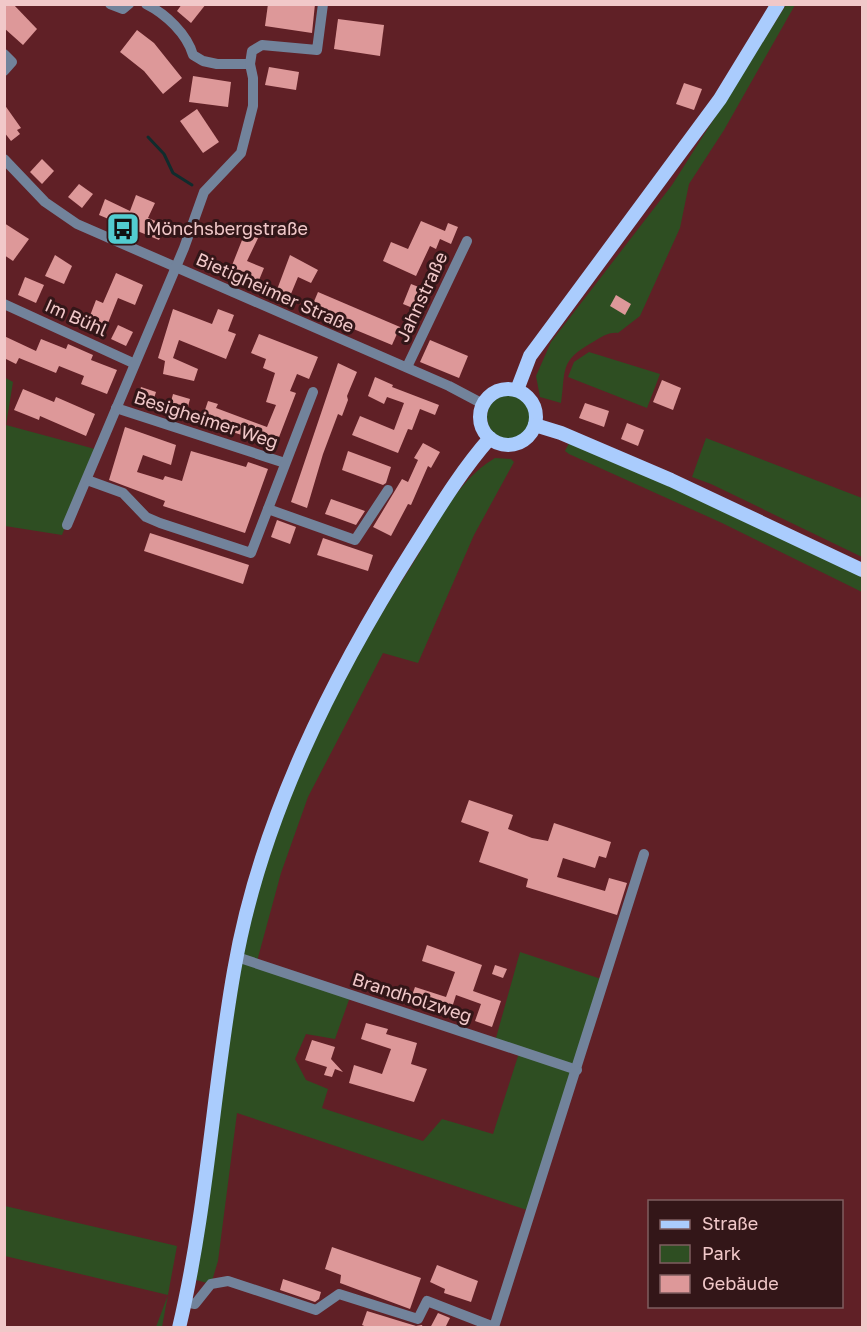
<svg xmlns="http://www.w3.org/2000/svg" width="867" height="1332" font-family="'Golos Text',sans-serif">
  <style>
    .green { fill: #2e4e22 }
    .lines { fill: none; stroke-linecap: round; stroke-linejoin: round }
    .stream { stroke: #102c2d; stroke-width: 3 }
    .building { fill: #dd9899 }
    .minor { stroke: #72839b; stroke-width: 10 }
    .major { stroke: #aaccfd; stroke-width: 14 }
    .labels { text-anchor: middle; stroke-width: 6; stroke-linejoin: round; paint-order: stroke }
    .poi-label { font-size: 18px; fill: #f1c8c9; stroke: #331618; text-anchor: start }
    .street-label { font-size: 18px; fill: #f1c8c9; stroke: #331618 }
  </style>
  <rect width="100%" height="100%" fill="#602026"/>
  <g class="green">
    <path d="M786,5H795L724,130L689,184L680,228L640,316L618,333C608,332 602,337 593,342C559,361 566,369 561,403L540,397L536,376L551,342L672,185Z"/>
    <path d="M589,352L660,374L647,408L568,377L574,362Z"/>
    <path d="M4,377L13,382L6,425L95,449L62,535L5,526Z"/>
    <circle cx="509" cy="417" r="22"/>
    <path d="M706,438L862,498V557L711,484L692,477Z"/>
    <path d="M569,443C668,485 767,528 862,577V592L722,523L569,454L565,451Z"/>
    <path d="M495,458L511,459L514,462L474,535L418,663L383,653L308,797L281,873L256,965L350,997L335,1039L306,1034L295,1059L306,1080L328,1089L322,1108L423,1141L442,1119L493,1134L519,1053L494,1045L520,952L604,980L530,1211L237,1113L218,1261L211,1284L196,1280C216,1174 220,1064 242,957C271,819 334,686 410,568C434,531 456,480 495,458Z"/>
    <path d="M5,1206L177,1246L162,1327H156L168,1295L5,1256Z"/>
  </g>
  <g class="lines">
    <path class="stream" d="M148,137L164,154L173,173L192,185"/>
  </g>
  <g class="building">
    <path d="M4,4H13L37,29L23,45L4,28Z"/>
    <path d="M182,4H206L191,23L177,11Z"/>
    <path d="M268,4H315L312,33L265,26Z"/>
    <path d="M338,19L384,25L380,56L334,49Z"/>
    <path d="M137,30L154,43L182,78L163,94L144,71L120,52Z"/>
    <path d="M269,67L299,72L296,90L265,85Z"/>
    <path d="M193,76L231,82L228,107L189,102Z"/>
    <path d="M684,83L702,89L694,110L676,104Z"/>
    <path d="M4,104L21,128L17,130L20,134L11,141L4,132Z"/>
    <path d="M197,109L219,142L203,153L180,121Z"/>
    <path d="M42,159L54,171L42,184L30,172Z"/>
    <path d="M79,184L93,194L82,208L68,197Z"/>
    <path d="M136,195L155,203L148,218L166,225L159,240L99,215L105,199L130,211Z"/>
    <path d="M421,221L445,231L448,223L458,227L451,244L440,239L436,249L430,246L416,276L383,261L391,242L408,249Z"/>
    <path d="M4,223L29,239L13,261L4,255Z"/>
    <path d="M246,230L259,236L247,261L264,268L257,285L229,273Z"/>
    <path d="M55,255L72,266L64,284L45,276Z"/>
    <path d="M290,255L318,270L311,283L298,277L288,301L275,295Z"/>
    <path d="M116,273L143,285L135,305L118,298L106,328L88,321L96,300L103,303Z"/>
    <path d="M25,277L44,285L36,303L18,295Z"/>
    <path d="M411,284L429,291L420,311L403,304Z"/>
    <path d="M318,292L400,327L392,345L310,311Z"/>
    <path d="M616,295L631,304L625,315L610,306Z"/>
    <path d="M173,309L212,324L218,309L234,315L228,331L236,334L226,359L179,340L173,358L198,369L194,381L163,374L165,361L158,358Z"/>
    <path d="M118,325L133,332L126,346L111,339Z"/>
    <path d="M259,334L318,357L309,379L297,374L290,391L296,393L276,445L249,434L248,437L201,422L208,401L218,404L216,408L267,427L276,405L266,402L275,373L263,368L266,359L251,353Z"/>
    <path d="M4,336L36,351L41,339L66,349L68,344L93,355L91,360L117,370L107,394L81,384L84,376L59,366L56,373L19,358L16,364L4,358Z"/>
    <path d="M430,340L468,356L459,378L420,362Z"/>
    <path d="M338,363L357,372L347,396L348,400L342,416L338,414L323,454L307,508L291,502Z"/>
    <path d="M375,377L393,385L392,387L439,405L435,415L420,409L412,430L408,429L398,453L352,435L360,416L394,430L404,403L387,397L384,404L368,396Z"/>
    <path d="M662,380L681,388L673,410L653,402Z"/>
    <path d="M141,387L156,392L151,408L136,404Z"/>
    <path d="M23,389L54,402L56,397L95,414L86,436L40,416L39,420L14,410Z"/>
    <path d="M173,394L190,399L185,418L168,413Z"/>
    <path d="M585,403L609,411L604,427L579,418Z"/>
    <path d="M627,423L644,430L638,446L621,439Z"/>
    <path d="M125,427L176,445L171,465L143,455L137,472L163,480L165,476L182,481L191,451L246,467L248,462L268,469L245,533L163,506L165,501L109,480Z"/>
    <path d="M423,443L440,452L431,468L428,466L411,505L408,504L391,536L373,527L402,479L408,482L418,460L414,458Z"/>
    <path d="M348,451L391,467L386,483L383,485L342,470Z"/>
    <path d="M331,499L351,506L365,511L356,525L334,517L325,514Z"/>
    <path d="M277,520L296,527L290,544L271,537Z"/>
    <path d="M150,533L249,565L243,584L144,551Z"/>
    <path d="M323,538L373,555L368,571L317,555Z"/>
    <path d="M469,800L513,815L508,829L532,838L548,841L554,823L611,842L606,858L599,856L595,868L563,858L557,877L605,891L609,878L627,883L617,915L526,887L528,879L479,862L489,832L461,822Z"/>
    <path d="M427,945L482,965L473,991L501,1001L492,1027L475,1021L481,1004L456,995L449,1017L409,1004L415,987L446,997L455,972L422,961Z"/>
    <path d="M495,965L507,969L503,978L492,974Z"/>
    <path d="M366,1023L388,1029L386,1034L417,1043L411,1064L427,1069L414,1102L349,1083L354,1065L382,1074L391,1049L361,1039Z"/>
    <path d="M312,1040L335,1047L331,1059L343,1072L335,1069L332,1077L324,1075L327,1067L305,1060Z"/>
    <path d="M332,1247L421,1278L410,1309L340,1283L341,1275L325,1269Z"/>
    <path d="M437,1265L478,1281L471,1302L444,1293L445,1289L430,1282Z"/>
    <path d="M283,1279L321,1292L319,1299L315,1302L280,1290Z"/>
    <path d="M367,1311L416,1326L422,1325L423,1328H369L362,1325Z"/>
    <path d="M438,1313L450,1318L445,1328H430Z"/>
  </g>
  <g class="lines">
    <g class="minor">
      <path d="M110,4L123,9L129,4"/>
      <path d="M146,4C166,14 187,34 193,55L203,61L217,64H250"/>
      <path d="M4,54L12,62L4,71"/>
      <path d="M4,159L45,202L77,224L449,386L483,404"/>
      <path d="M4,304L133,363"/>
      <path d="M407,367L467,241"/>
      <path d="M116,408L285,463"/>
      <path d="M87,480L123,493L146,517L160,523L251,553L313,392"/>
      <path d="M268,509L355,540L388,490"/>
      <path d="M67,525L184,248L204,192L241,153L253,106V78L250,64L252,51L262,45L317,50L323,4"/>
      <path d="M237,957L577,1070"/>
      <path d="M185,1302L195,1304L211,1284L228,1281L316,1310L339,1294L418,1319L427,1301L494,1327L644,854"/>
    </g>
    <g class="major">
      <circle cx="508" cy="417" r="28"/>
      <path d="M517,390L530,356L720,99L778,4"/>
      <path d="M535,425L561,433L671,480L862,570"/>
      <path d="M179,1328C207,1210 213,1090 234,971C260,820 332,677 413,549C437,511 460,472 490,438"/>
    </g>
  </g>
  <defs>
    <symbol id="bus-square" viewBox="-11 -11 22 22"><rect x="-9" y="-9" width="18" height="18" rx="4" fill="#52ccd0" stroke="#331618"/><path d="M-5-6H5V4H4V6H2V4H-2V6H-4V4H-5ZM-3.5-4V0h7V-4ZM-3.5 1.2v1.5H-2V1.2ZM2 1.2v1.5H3.5V1.2Z" fill="#111"/></symbol>
  </defs>
  <g fill-rule="evenodd">
    <use href="#bus-square" x="104" y="210" width="38" height="38"/>
  </g>
  <g class="labels">
    <g class="poi-label">
      <text x="146" y="235">Mönchsbergstraße</text>
    </g>
    <g class="street-label">
      <text transform="translate(275 293) rotate(24)" y="6">Bietigheimer Straße</text>
      <text transform="translate(422 297) rotate(-65)" y="6">Jahnstraße</text>
      <text transform="translate(76 318) rotate(24)" y="6">Im Bühl</text>
      <text transform="translate(206 420) rotate(18)" y="6">Besigheimer Weg</text>
      <text transform="translate(412 998) rotate(18)" y="6">Brandholzweg</text>
    </g>
  </g>
  <rect width="867" height="1332" fill="none" stroke="#f1c8c9" stroke-width="12"/>
  <rect x="648" y="1200" width="195" height="108" fill="#331618" stroke="#7f5d5f" stroke-width="1.5"/>
  <rect x="660" y="1220" width="30" height="9" fill="#aaccfd" stroke="#7f5d5f" stroke-width="1.5"/>
  <text x="702" y="1230" font-size="18" fill="#f1c8c9">Straße</text>
  <rect x="660" y="1245" width="30" height="18" fill="#2e4e22" stroke="#7f5d5f" stroke-width="1.5"/>
  <text x="702" y="1260" font-size="18" fill="#f1c8c9">Park</text>
  <rect x="660" y="1275" width="30" height="18" fill="#dd9899" stroke="#7f5d5f" stroke-width="1.5"/>
  <text x="702" y="1290" font-size="18" fill="#f1c8c9">Gebäude</text>
</svg>
